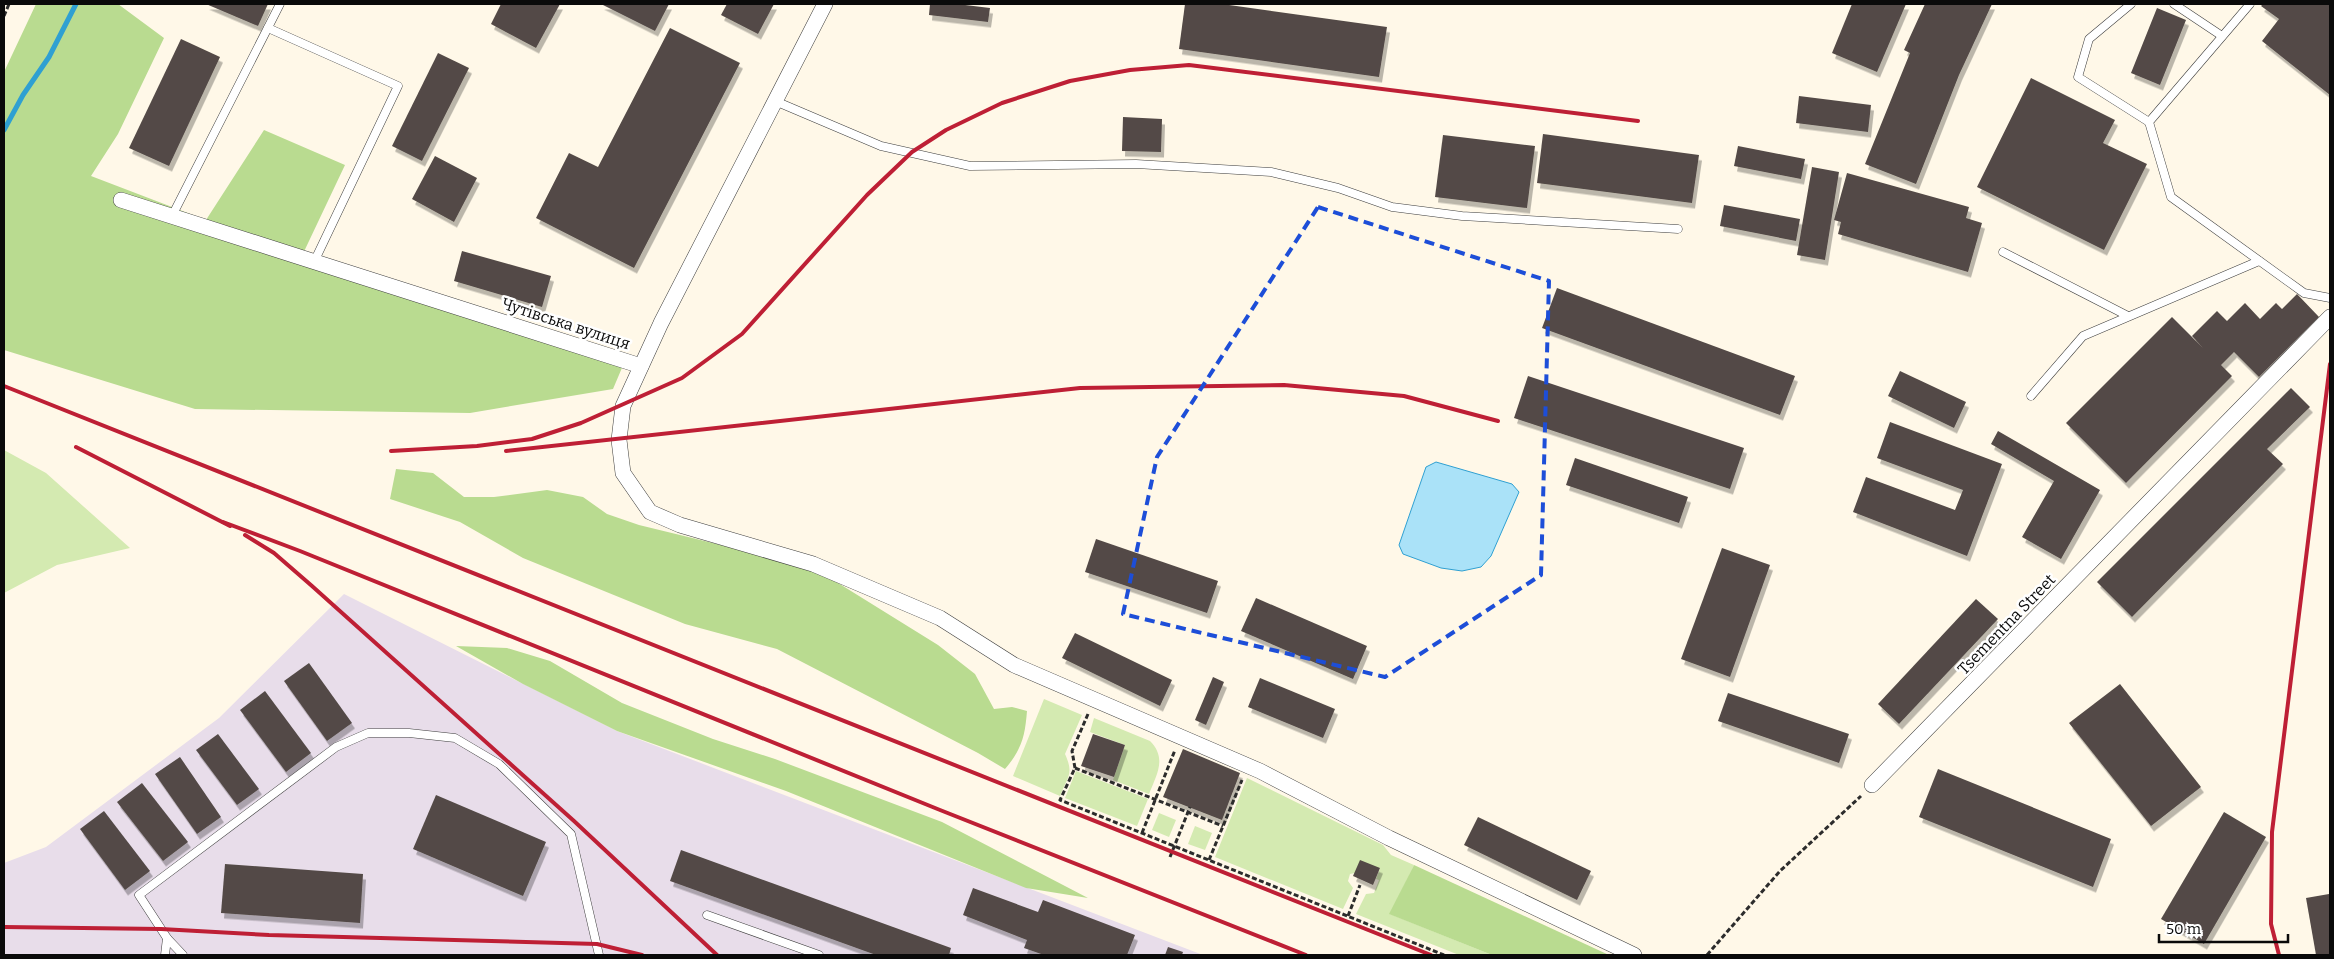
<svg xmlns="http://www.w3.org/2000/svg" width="2334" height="959" font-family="Bitter,serif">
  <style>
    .industrial { fill: #e8ddea }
    .green { fill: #d4eab1 }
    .forest { fill: #b9db90 }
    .water { fill: #aae2f8; stroke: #2fa0d2 }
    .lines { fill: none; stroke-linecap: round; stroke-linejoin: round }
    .stream { stroke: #2fa0d2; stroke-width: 5 }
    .building { fill: #534a46; filter: url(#shadow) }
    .service-casing { stroke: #3d3d3d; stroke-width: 9 }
    .minor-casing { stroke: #3d3d3d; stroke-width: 16 }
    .path { stroke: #2c2c2c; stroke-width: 3; stroke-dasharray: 5 2.5; stroke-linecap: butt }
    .service { stroke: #fff; stroke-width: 8 }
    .minor { stroke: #fff; stroke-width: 15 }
    .rail { stroke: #be1f35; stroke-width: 4 }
    .marked { fill: none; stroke: #1d4ed8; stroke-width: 4; stroke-dasharray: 10 6; stroke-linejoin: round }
    .labels { text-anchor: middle; stroke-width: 5; stroke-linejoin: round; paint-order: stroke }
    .street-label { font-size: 16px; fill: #0a0a0a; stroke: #fff }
  </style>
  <defs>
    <filter id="shadow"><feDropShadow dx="3" dy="5.5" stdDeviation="0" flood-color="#0004"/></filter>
  </defs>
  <rect width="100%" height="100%" fill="#fff8e8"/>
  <path class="industrial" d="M344,594L617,731L1203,955H4V863L46,847L219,718Z"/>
  <g class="green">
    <path d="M4,450L46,473L130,548L57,565L4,593Z"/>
    <path d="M1044,699L1082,715L1065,754C1074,774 1068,776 1060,796L1013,776Z"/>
    <path d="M1094,718L1150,741C1167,758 1157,774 1149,794L1113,780L1125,745L1090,732Z"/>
    <path d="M1076,771L1148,799L1137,826L1065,798Z"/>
    <path d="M1247,778L1383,845L1391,855L1414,865L1390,914L1492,955H1459L1356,914L1366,894L1374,893L1379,880L1376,879L1380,868L1350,874L1348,881L1353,888L1343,909L1215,857Z"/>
    <path d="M1159,813L1176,820L1169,837L1152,830Z"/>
    <path d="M1195,826L1212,833L1205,850L1188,844Z"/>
  </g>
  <g class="forest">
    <path d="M36,4H118L164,38L118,134L91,176L206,220L264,130L345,165L300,260L627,356L613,389L470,413L195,409L4,350V72Z"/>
    <path d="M396,469L433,473L464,497H494L547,490L583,497L607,514L639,525L799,564L830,578L938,645L975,674L994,709L1012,707L1027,711C1025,736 1022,749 1005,769L978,753L777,649L685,624L523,558L460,522L390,499Z"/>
    <path d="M456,646L507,648L550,661L622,703L713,739L775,759L942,822L1088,898L1026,888L786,791L617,731L523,684Z"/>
    <path d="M1414,865L1609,955H1492L1389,914Z"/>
  </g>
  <path class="water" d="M1436,462L1512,484L1519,492L1491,556L1481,567L1462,571L1441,568L1403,554L1399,545L1426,467Z"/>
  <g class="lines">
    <path class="stream" d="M4,130L23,95L49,57L76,4"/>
  </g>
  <g class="building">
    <path d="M206,4H268L258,26Z"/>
    <path d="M501,4H560L536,48L491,24Z"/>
    <path d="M601,4H669L655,31Z"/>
    <path d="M727,4H774L758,34L721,15Z"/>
    <path d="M930,4H957L990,8L988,22L929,15Z"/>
    <path d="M1185,4H1222L1387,27L1379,77L1179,49Z"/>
    <path d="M1852,4H1906L1877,72L1832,53Z"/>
    <path d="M1925,4H1992L1959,75L1916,184L1865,164L1910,53L1904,50Z"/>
    <path d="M2263,4H2330V95L2262,41L2279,19L2261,6Z"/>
    <path d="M2157,8L2186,20L2160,85L2131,73Z"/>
    <path d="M670,28L740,63L634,268L536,218L569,153L598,167Z"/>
    <path d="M181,39L220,57L169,166L129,148Z"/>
    <path d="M438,53L469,68L422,161L392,146Z"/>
    <path d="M2031,78L2115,120L2103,143L2147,164L2104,250L1977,187Z"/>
    <path d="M1799,96L1871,105L1868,132L1796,123Z"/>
    <path d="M1123,117L1162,119L1161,152L1122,151Z"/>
    <path d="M1543,134L1699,155L1692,203L1537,183Z"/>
    <path d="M1443,135L1535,146L1527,208L1435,197Z"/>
    <path d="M1738,146L1805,159L1801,179L1734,166Z"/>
    <path d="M435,156L477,178L454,222L412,199Z"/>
    <path d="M1812,167L1839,172L1825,260L1797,255Z"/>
    <path d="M1847,173L1969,207L1966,218L1982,223L1968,272L1838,234L1841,222L1834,220Z"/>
    <path d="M1724,205L1800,219L1796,241L1720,226Z"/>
    <path d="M462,251L551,276L542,307L454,281Z"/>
    <path d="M1557,288L1795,376L1780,415L1542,328Z"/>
    <path d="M2297,294L2319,317L2259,377L2234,352L2221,365L2232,376L2126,483L2066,423L2172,317L2203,348L2192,336L2217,311L2227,321L2245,303L2260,319L2276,303L2282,309Z"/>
    <path d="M1900,371L1966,402L1954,428L1888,396Z"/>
    <path d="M1528,376L1744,448L1730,489L1514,418Z"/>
    <path d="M2291,388L2310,407L2267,449L2283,464L2132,617L2097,582Z"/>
    <path d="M1890,422L2002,464L1967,556L1853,512L1866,477L1955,510L1963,490L1877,458Z"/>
    <path d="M1998,431L2100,490L2061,559L2022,537L2054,481L1991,444Z"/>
    <path d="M1575,458L1688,497L1679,523L1566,485Z"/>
    <path d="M1096,539L1218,581L1207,613L1085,572Z"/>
    <path d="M1722,548L1770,565L1730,677L1681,659Z"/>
    <path d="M1256,598L1367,646L1353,679L1241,631Z"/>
    <path d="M1976,599L1998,619L1899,724L1878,704Z"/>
    <path d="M1075,633L1172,680L1160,706L1062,658Z"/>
    <path d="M309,663L352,723L327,741L284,681Z"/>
    <path d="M1213,677L1224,682L1206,725L1195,720Z"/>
    <path d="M1260,678L1335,709L1323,738L1248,707Z"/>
    <path d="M2120,684L2201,787L2151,826L2069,723Z"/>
    <path d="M265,691L311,753L286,772L240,710Z"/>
    <path d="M1728,693L1849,734L1839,763L1718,721Z"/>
    <path d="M218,734L259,789L237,805L196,750Z"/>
    <path d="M1093,734L1125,745L1114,777L1081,766Z"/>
    <path d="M1183,749L1240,773L1222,820L1163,797Z"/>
    <path d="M180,757L221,817L197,834L155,774Z"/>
    <path d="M1938,769L2111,839L2093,887L1919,817Z"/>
    <path d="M142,783L188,842L163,861L117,802Z"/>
    <path d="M436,795L546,842L523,896L413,849Z"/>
    <path d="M104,811L150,871L125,890L80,829Z"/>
    <path d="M2224,812L2266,837L2204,944L2161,919Z"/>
    <path d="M1478,817L1591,871L1577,900L1464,845Z"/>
    <path d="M681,850L951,948L949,955H876L670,881Z"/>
    <path d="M1360,860L1380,868L1373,885L1353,876Z"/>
    <path d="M225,864L363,874L360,923L221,913Z"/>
    <path d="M973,888L1038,912L1043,900L1135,935L1127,955H1044L1024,948L1027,940L963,915Z"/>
    <path d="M2329,894L2330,955H2316L2306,898Z"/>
    <path d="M1168,947L1183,952L1182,955H1165Z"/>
  </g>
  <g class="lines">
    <defs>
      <g id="service">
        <path d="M2131,4L2089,39L2078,77L2149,122"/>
        <path d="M2174,4L2222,36"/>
        <path d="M2250,4L2149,122L2171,197L2304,293L2330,298"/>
        <path d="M268,28L398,86L314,262"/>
        <path d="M775,101L881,146L970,166L1136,164L1271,172L1338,188L1392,207L1462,216L1678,229"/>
        <path d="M172,216L280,4"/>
        <path d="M2003,252L2128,316"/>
        <path d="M2031,396L2083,336L2259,261"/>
        <path d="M707,915L819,955"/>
        <path d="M167,938L183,955"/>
        <path d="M165,955L167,938L139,895L336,747L368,733H409L455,738L499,764L571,834L599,955"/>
      </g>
      <g id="minor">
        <path d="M825,4L661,323L623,406L619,440L623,473L650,512L680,525L813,564L940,618L1014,665L1260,771L1389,838L1634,955"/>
        <path d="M121,200L641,366"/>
        <path d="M1872,785L2330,317"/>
      </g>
    </defs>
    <use href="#service" class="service-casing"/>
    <use href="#minor" class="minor-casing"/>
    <g class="path">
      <path d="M4,16L9,4"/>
      <path d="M1088,714L1072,751L1075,768L1060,800L1444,955"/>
      <path d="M1075,768L1223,826"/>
      <path d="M1142,833L1175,750"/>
      <path d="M1170,857L1190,807"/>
      <path d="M1209,860L1242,780"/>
      <path d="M1348,916L1360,885"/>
      <path d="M1707,955L1780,871L1861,796"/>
    </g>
    <use href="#service" class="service"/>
    <use href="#minor" class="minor"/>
    <g class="rail">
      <path d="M4,386L1431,955"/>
      <path d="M76,447L230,526"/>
      <path d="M391,451L477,446L532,439L581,423L682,378L742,334L867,195L912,152L946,130L1002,103L1070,81L1130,70L1189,65L1638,121"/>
      <path d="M506,451L1080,388L1284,385L1404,396L1498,421"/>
      <path d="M223,522L300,551L940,810L1306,955"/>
      <path d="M245,535L274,553L312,586L574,821L717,955"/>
      <path d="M4,927L161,929L269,935L597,944L642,955"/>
      <path d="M2279,955L2271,924L2272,832L2330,364"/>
    </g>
  </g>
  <path class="marked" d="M1318,207L1549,281L1541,575L1385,677L1123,614L1157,457Z"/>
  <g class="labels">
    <g class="street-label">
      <text transform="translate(566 323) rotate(18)" y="6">Чутівська вулиця</text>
      <text transform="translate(2006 624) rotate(-46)" y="6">Tsementna Street</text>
    </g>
  </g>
  <rect width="2334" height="959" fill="none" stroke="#0a0a0a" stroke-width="10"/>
  <path d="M2159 934v8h129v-8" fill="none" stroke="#0a0a0a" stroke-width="2.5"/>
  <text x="2166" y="934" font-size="15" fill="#0a0a0a" stroke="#ffffff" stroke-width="4" paint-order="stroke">50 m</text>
</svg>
